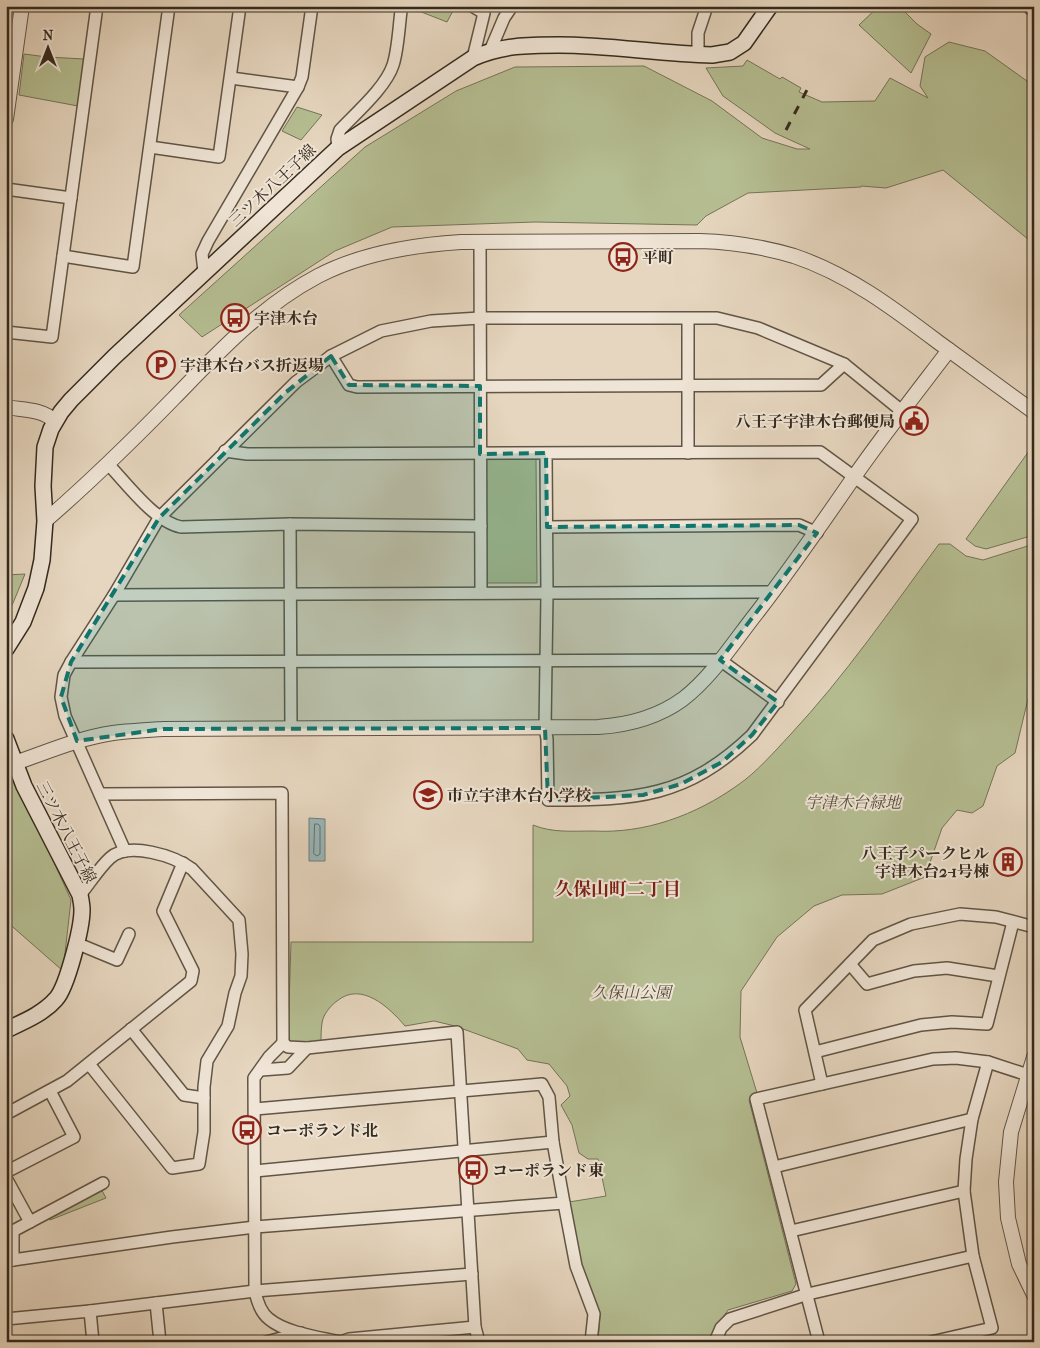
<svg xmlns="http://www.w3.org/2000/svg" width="1040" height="1348" font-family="'IM FELL French Canon','Noto Serif JP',serif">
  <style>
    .green { fill: #b5be92; stroke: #747458 }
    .water { fill: #99b7bb; stroke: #717f7c }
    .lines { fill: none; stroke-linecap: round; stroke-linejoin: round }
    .shore { stroke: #66706c; stroke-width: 1 }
    .minor-casing { stroke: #605546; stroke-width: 14 }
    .tertiary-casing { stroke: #605546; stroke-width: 16 }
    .secondary-casing { stroke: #342a1e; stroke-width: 18 }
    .minor { stroke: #efe4d5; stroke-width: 11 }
    .tertiary { stroke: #efe4d5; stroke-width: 14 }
    .secondary { stroke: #efe4d5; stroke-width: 15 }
    .rail { stroke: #342a1e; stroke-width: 3; stroke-dasharray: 9 9; stroke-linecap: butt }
    .marked { fill: #0f766e; fill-opacity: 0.2; stroke: #0f766e; stroke-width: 4; stroke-dasharray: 10 6; stroke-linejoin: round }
    .labels { text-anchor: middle; stroke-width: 4; stroke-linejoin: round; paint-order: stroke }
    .street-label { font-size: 16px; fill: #342a1e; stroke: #efe4d5 }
    .poi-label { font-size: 16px; font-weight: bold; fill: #342a1e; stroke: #efe4d5; text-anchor: start }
    .park-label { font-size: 16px; font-style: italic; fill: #544f3b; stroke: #efe4d5 }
    .neighbourhood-label { font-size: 18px; font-weight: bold; fill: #7a1f14; stroke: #efe4d5 }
  </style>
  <rect width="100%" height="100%" fill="#e6d6bf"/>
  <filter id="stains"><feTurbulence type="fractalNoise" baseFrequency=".004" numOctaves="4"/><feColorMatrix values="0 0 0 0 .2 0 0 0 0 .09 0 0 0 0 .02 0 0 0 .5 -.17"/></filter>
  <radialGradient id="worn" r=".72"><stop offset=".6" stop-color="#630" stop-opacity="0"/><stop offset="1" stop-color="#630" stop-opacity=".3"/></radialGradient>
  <g class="green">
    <path d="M406,6H455V7L447,22Z"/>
    <path d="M879,6H899L917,24L931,34L911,73L859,25Z"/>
    <path d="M949,42L985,51L1034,86V244L943,170L886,188L861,186V187L748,193L706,216L697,225L535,222L392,227L335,251L202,337L179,315L365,147L456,91L515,67L644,66L712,101L762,138L797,149H810L775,133L723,96L706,68L743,66L747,60L780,79L782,77L801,88L799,92L822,102L875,101L890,78L928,98L920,86L925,57Z"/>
    <path d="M24,54L47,57L84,59L78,106L19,95Z"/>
    <path d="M297,107L322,115L301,140L282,131Z"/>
    <path d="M1034,444V535L986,549L975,546L966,539Z"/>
    <path d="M483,458H536L537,583H485Z"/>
    <path d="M939,544H950L966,556L983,560L1034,544V674L1015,753L997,766L983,806L972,813L957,810L942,828L925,877L882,894L842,895L814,906L777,937L741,991L740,1037L757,1093L749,1100L796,1284L792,1291L728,1310L709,1338L698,1342H679L658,1338L643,1342H598L600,1314L580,1262L569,1202L606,1196L598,1159H588L579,1153L572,1125L561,1105L570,1096L567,1086L549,1064L527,1060L518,1049L455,1026L434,1021L405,1026C389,1007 361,981 337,1001C330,1006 323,1015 322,1023C321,1030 321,1037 321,1043L291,1042L288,1038L291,942H533V825C552,833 573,831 593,831C645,834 696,815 738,785C757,772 774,752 790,735C845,676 891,609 939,544Z"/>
    <path d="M25,574L6,620V575Z"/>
    <path d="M6,756L71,900L63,971L6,921Z"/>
    <path d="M99,1185L106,1198L50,1220L45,1214Z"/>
    <path d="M475,1327L479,1342H341Z"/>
  </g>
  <path class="water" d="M309,818L325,819V861H309Z"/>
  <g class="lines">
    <path class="shore" d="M315,824H318L320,826V854L317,856L314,854Z"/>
    <defs>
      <g id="minor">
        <path d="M472,6L484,13L473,58"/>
        <path d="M1027,6L1034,11"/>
        <path d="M6,47L16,48"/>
        <path d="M490,51L504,18L512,6"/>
        <path d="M698,55V33L707,6"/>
        <path d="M231,78L298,87"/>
        <path d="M150,147L219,157L240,6"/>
        <path d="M338,148L337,139L340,130C356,113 386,87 393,65C398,50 399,26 401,11"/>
        <path d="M6,189L71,198"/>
        <path d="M480,242L481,593"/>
        <path d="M63,256L133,267L169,6"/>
        <path d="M204,272L202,254L208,241L298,87L302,77L312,6"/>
        <path d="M688,319V453"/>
        <path d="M6,332L52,337L97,6"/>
        <path d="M331,356L349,385L357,387L821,385L844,364"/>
        <path d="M225,451L247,454L820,452L912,519L752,735C686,798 636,800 548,800L547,739L545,728L547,594L546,453"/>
        <path d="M108,464C127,484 155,522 181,527L290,524L481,526"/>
        <path d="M290,524L291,729"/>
        <path d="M547,527L799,525L817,533"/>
        <path d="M114,595L773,592"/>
        <path d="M71,662L720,660L778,702"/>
        <path d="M100,794L282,793L283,1043"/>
        <path d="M125,851L65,716L61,697L64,675L71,662L114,595L159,518L296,382L331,356L381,331L431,321L480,318H717L758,328L844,364L903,412"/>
        <path d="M80,895C90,883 99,868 110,858C129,841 174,856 192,869L239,920L242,954L241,976L235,993L228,1026L207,1061L204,1087V1132L199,1164L172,1168L89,1064"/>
        <path d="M76,943L117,960L129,934"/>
        <path d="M850,964L867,984L914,971L947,968L998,976"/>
        <path d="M131,1029L184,1095L204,1098"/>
        <path d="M815,1052L921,1025L952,1022L987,1024L1013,922"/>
        <path d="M261,1070L288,1068L307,1048"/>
        <path d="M822,1084L805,1010L873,940L911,924L960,914L996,917L1034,927"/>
        <path d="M6,1114L67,1081L191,981L193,971L163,911L183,863"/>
        <path d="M774,1167L972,1119"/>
        <path d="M255,1171L553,1142"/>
        <path d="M6,1172L74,1137L50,1091"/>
        <path d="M6,1178L30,1222"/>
        <path d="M564,1203L576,1266L594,1314L591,1342"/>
        <path d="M791,1231L964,1191"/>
        <path d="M13,1260V1231L103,1183"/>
        <path d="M6,1261L172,1237L255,1227L564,1203L553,1142L549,1097L542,1084L255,1109"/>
        <path d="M156,1303L160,1342"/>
        <path d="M90,1311L255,1291L472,1274"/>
        <path d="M6,1319L90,1311L93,1342"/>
        <path d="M266,1342L301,1333"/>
        <path d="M340,1342C318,1337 286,1333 269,1319C260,1312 257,1301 255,1291L254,1078L269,1057L283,1043L288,1047L307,1048L457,1032L475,1327L479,1342"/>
        <path d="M341,1342L349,1339L475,1327"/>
        <path d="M715,1342L721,1328L730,1319L808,1294L973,1256"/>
        <path d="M819,1342L756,1099L933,1059L956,1058L988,1062L1034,1077"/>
        <path d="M931,1342L992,1328L973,1256L964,1191L966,1159L972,1119L988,1062"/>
      </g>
      <g id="tertiary">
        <path d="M6,119L22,6"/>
        <path d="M6,407C22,410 43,409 54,421"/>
        <path d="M45,521C90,482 132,441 174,398C218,353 261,306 318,276C362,253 413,245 461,242L700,241C732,242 764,247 794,256C848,274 893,308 938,342C970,365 1002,389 1034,412"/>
        <path d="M15,763C47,752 79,738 113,733C129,731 147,730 163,729L598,727C629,725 657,718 683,699C713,676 735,640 759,610C792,567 823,522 854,477C884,434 917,392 949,350"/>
        <path d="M1034,1057L1011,1132L1006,1182L1008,1218L1019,1264L1034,1295"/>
      </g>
      <g id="secondary">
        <path d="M6,649L23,622L36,588L42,560L45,521L43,486L45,447L51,429L61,412L71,400L114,357L338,148L473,58C502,45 529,45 559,45C610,45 661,54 712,55L730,52L744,43L770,6"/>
        <path d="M6,739L24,786L80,895C81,900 82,905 82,910C82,928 67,987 56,999C43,1014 23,1022 6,1030"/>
      </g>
    </defs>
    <use href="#minor" class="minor-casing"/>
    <use href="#tertiary" class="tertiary-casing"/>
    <use href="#secondary" class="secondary-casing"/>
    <use href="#minor" class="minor"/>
    <use href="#tertiary" class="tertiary"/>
    <use href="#secondary" class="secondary"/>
    <path class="rail" d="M786,130L809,86"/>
  </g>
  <path class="marked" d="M331,356L349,385L480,386V454L546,453L547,527L799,525L817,533L720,660L778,702L752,735L722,762L681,784L643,795L548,800L545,728L163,729L77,741L61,697L71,662L159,518L285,393Z"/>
  <defs>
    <symbol id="bus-ring" viewBox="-11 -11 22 22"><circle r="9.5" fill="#efe4d5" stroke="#8f2418" stroke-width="1.5"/><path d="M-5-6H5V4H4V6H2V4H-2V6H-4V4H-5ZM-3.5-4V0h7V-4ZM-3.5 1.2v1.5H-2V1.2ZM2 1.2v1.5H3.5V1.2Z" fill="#8f2418"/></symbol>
    <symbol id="parking-ring" viewBox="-11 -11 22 22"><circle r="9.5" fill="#efe4d5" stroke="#8f2418" stroke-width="1.5"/><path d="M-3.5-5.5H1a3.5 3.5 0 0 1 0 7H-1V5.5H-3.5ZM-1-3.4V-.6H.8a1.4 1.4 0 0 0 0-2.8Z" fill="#8f2418"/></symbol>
    <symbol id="civic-ring" viewBox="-11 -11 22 22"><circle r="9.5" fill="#efe4d5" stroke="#8f2418" stroke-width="1.5"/><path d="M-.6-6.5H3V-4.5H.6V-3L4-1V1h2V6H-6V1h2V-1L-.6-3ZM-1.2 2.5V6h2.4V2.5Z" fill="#8f2418"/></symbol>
    <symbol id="school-ring" viewBox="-11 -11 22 22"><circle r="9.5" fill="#efe4d5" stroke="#8f2418" stroke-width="1.5"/><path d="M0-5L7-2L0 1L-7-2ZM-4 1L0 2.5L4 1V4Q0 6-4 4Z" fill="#8f2418"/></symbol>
    <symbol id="building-ring" viewBox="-11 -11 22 22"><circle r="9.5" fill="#efe4d5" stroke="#8f2418" stroke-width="1.5"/><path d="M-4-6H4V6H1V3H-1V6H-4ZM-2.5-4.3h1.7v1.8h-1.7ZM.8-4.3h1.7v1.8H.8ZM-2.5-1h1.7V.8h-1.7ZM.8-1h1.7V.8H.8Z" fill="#8f2418"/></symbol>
  </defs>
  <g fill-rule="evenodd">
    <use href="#bus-ring" x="607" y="241" width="32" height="32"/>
    <use href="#bus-ring" x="219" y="302" width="32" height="32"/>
    <use href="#parking-ring" x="145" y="349" width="32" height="32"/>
    <use href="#civic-ring" x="898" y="405" width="32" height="32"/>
    <use href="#school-ring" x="412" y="779" width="32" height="32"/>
    <use href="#building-ring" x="992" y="846" width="32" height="32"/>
    <use href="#bus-ring" x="231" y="1114" width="32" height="32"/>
    <use href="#bus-ring" x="457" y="1154" width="32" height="32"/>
  </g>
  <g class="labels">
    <g class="street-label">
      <text transform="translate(272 185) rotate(-43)" y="6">三ツ木八王子線</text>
      <text transform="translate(67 832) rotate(63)" y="6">三ツ木八王子線</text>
    </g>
    <g class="poi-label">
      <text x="642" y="263">平町</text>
      <text x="254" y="324">宇津木台</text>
      <text x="180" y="371">宇津木台バス折返場</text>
      <text x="895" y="427" text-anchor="end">八王子宇津木台郵便局</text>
      <text x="447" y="801">市立宇津木台小学校</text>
      <text x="989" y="859" text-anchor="end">八王子パークヒル<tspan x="989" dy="18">宇津木台2-1号棟</tspan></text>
      <text x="266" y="1136">コーポランド北</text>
      <text x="492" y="1176">コーポランド東</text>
    </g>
    <g class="park-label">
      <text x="853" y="808">宇津木台緑地</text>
      <text x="631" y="998">久保山公園</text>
    </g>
    <g class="neighbourhood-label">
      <text x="618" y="895">久保山町二丁目</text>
    </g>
  </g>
  <rect width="1040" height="1348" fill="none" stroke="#e6d6bf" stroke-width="25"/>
  <rect x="8" y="8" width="1025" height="1333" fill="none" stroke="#342a1e" stroke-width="2.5"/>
  <rect x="12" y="12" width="1015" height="1323" fill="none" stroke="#342a1e"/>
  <g transform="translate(48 48)" stroke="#efe4d5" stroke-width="4" paint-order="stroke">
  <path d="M0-4L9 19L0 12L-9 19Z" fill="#342a1e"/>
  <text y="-8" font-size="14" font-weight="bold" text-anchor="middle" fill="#342a1e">N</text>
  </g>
  <rect width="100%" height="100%" filter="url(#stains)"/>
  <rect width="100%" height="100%" fill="url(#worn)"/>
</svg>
